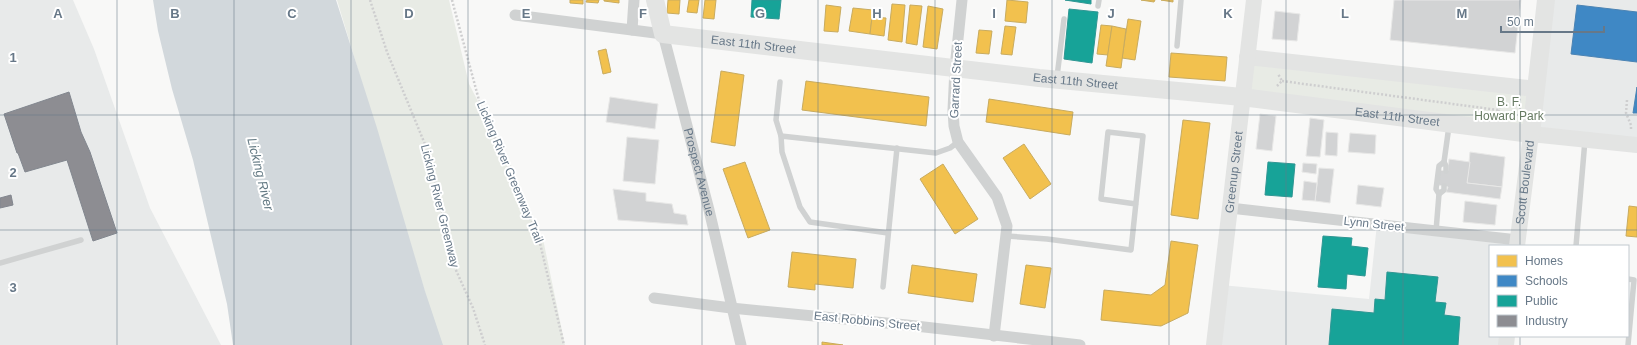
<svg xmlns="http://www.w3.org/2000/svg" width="1637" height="345" font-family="Helvetica,sans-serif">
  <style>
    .built { fill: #e8eaea }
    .green { fill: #e8ebe5 }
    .water { fill: #d2d8dc }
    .homes { fill: #f2c14e; stroke: #c8ab5f }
    .schools { fill: #3f88c5; stroke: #4b83b3 }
    .public { fill: #17a398; stroke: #2f9693 }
    .industry { fill: #8d8d92; stroke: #82878f }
    .building { fill: #d2d3d4; stroke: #e8e8e7 }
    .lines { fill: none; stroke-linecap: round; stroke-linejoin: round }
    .path { stroke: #cececf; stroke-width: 2.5; stroke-dasharray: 2 2; stroke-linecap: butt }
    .service { stroke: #d0d2d2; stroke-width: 5.5 }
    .minor { stroke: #d0d2d2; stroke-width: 11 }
    .secondary { stroke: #e3e4e3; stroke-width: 16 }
    .primary { stroke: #e3e4e3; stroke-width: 18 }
    .grid { fill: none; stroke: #677888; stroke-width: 1; stroke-opacity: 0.55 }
    .labels { text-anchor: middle; stroke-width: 4; stroke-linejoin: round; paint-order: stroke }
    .street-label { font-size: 12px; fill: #677888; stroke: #fff }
    .park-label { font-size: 12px; fill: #667a62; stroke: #fff }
    .water-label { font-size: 13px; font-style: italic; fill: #637983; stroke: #fff }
    .grid-label { font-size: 13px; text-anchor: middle; font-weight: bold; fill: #677888; stroke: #fff; stroke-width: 4; stroke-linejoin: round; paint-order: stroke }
  </style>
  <rect width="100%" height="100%" fill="#f8f8f7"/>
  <g class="built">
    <path d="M0,0H73L94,49L150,208L221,345H0Z"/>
    <path d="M1546,0H1637V145L1531,134Z"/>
    <path d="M1377,224L1518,240L1517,246H1490V336H1507L1506,345H1214L1221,285L1369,299Z"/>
  </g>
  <g class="green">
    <path d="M337,0H449L469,84L511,165L543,239L565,345H441Z"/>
    <path d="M1247,57L1536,89L1531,134L1242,97Z"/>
  </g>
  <path class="water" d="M153,0H336L377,128L425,291L443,345H233L227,304L193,160L172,89L158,31Z"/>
  <g class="homes">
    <path d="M570,0H583V4L570,3Z"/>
    <path d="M587,0H599L598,3L586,2Z"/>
    <path d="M604,0H619V3L604,1Z"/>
    <path d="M668,0H680L679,14L667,13Z"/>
    <path d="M689,0H699L697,13L687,12Z"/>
    <path d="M705,0H716L714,19L703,18Z"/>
    <path d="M1007,0L1028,2L1026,23L1005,21Z"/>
    <path d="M1141,0H1155L1154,2Z"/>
    <path d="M1161,0H1173V2Z"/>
    <path d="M892,4L905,5L902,42L888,40Z"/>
    <path d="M826,5L841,7L838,32L824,31Z"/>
    <path d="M910,5L922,6L917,45L906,43Z"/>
    <path d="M928,6L943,9L937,49L923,47Z"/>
    <path d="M853,8L873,10L870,34L849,31Z"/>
    <path d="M872,17L886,18L884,36L870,34Z"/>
    <path d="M1128,19L1141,21L1135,60L1122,58Z"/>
    <path d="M1101,25L1112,26L1108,55L1097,54Z"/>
    <path d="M1005,26L1016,27L1012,55L1001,54Z"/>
    <path d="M1112,26L1126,29L1121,68L1106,66Z"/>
    <path d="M979,30L992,31L989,54L976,53Z"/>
    <path d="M606,49L611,72L603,74L598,51Z"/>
    <path d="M1171,53L1227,57L1225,81L1169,77Z"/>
    <path d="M721,71L744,75L735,146L711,142Z"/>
    <path d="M806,81L929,97L926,126L802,110Z"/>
    <path d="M989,99L1073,112L1070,135L986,122Z"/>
    <path d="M1183,120L1210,123L1198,219L1171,215Z"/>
    <path d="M1024,144L1051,184L1030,199L1003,158Z"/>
    <path d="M745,162L770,230L748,238L723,169Z"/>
    <path d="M943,164L978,219L955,234L920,179Z"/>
    <path d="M1629,206L1637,207V237L1626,236Z"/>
    <path d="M1171,241L1198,245L1188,313L1161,326L1101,320L1104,290L1151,295L1165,285Z"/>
    <path d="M792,252L856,259L853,288L815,284V290L788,287Z"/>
    <path d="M912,265L977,274L973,302L908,293Z"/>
    <path d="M1026,265L1051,268L1045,308L1020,304Z"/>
    <path d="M822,342L843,345H822Z"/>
  </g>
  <g class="schools">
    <path d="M1577,5L1637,12V62L1571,54Z"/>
    <path d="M1637,87V113H1633Z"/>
  </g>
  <g class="public">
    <path d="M752,0H781L779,19L751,17Z"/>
    <path d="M1065,0H1091V4Z"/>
    <path d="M1069,9L1098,12L1092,63L1064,59Z"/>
    <path d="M1268,162L1295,164L1292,197L1265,195Z"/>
    <path d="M1323,236L1352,238L1351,246L1368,248L1365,276L1347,274L1346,289L1318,287Z"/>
    <path d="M1387,272L1438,277L1435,302L1446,303L1444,315L1460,317L1458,345H1329L1332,309L1374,313L1375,299L1385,300Z"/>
  </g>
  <g class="industry">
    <path d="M69,92L81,132L90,152L117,233L93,241L67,160L25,172L18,153H17L4,114Z"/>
    <path d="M11,195L13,205L0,208V198Z"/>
  </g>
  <g class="building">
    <path d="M1394,0H1521L1515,53L1390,40Z"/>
    <path d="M1275,11L1300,14L1297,41L1272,39Z"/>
    <path d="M610,97L658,104L655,129L606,122Z"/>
    <path d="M1260,114L1276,116L1272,151L1256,149Z"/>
    <path d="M1310,118L1324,120L1320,157L1306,156Z"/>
    <path d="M1326,132L1338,133L1337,156L1325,155Z"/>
    <path d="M1350,133L1376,135L1375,154L1348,152Z"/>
    <path d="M627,137L659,140L655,184L623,181Z"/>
    <path d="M1470,152L1505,157L1502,187L1467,183Z"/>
    <path d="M1449,159L1470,162L1467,183L1502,187L1500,199L1446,192L1448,187L1438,185L1439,170L1448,171Z"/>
    <path d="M1303,163L1317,164L1316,174L1302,172Z"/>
    <path d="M1319,168L1334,169L1330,203L1315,201Z"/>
    <path d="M1304,181L1317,183L1315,201L1302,200Z"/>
    <path d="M1358,185L1384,188L1381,207L1356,204Z"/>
    <path d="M613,189L646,193V201L672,204L674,213L686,215L688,225L618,220Z"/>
    <path d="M1465,201L1497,205L1495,225L1463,222Z"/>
  </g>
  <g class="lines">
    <g class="path">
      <path d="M370,0L387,52L429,154L455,268L473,308L485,345"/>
      <path d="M452,0L480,104L539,239L564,345"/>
      <path d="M1282,81L1498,110"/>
      <path d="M1277,86L1282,81L1278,74"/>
      <path d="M1627,100L1626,113L1631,125V130"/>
      <path d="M1501,115L1498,110L1504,100"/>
    </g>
    <g class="service">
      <path d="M1098,6L1099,0"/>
      <path d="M1177,46L1181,0"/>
      <path d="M1057,77L1064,19"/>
      <path d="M780,82L776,120L781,136"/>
      <path d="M1446,171V166L1444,162L1449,126"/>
      <path d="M1439,194L1444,190V186"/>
      <path d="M1436,231L1439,194L1436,189L1439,166L1444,162"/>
      <path d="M888,233L810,222L800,207L782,152L781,136L936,153L950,148L958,142"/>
      <path d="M1007,236L1047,239L1131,250L1143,136L1108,132L1101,199L1136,204"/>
      <path d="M1576,246L1585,140"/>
      <path d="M0,263L81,240"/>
      <path d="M1628,279L1634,280L1628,345"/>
      <path d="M883,287L897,148"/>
    </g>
    <g class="minor">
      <path d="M962,0L955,68L953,110L954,126L958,142L997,197L1007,226L994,336"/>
      <path id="s1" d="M515,15L663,34L709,210L741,345"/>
      <path d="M632,30L634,0"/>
      <path d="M1230,208L1518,240"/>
      <path d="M654,298L731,308L907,325L1080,345"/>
    </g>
    <g class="secondary">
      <path d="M1247,57L1536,89"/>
      <path id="s2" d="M1517,246L1531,134L1637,145"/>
      <path id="s3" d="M1214,345L1254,0"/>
      <path d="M1506,345L1507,336"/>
    </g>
    <path class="primary" id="s4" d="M655,0L663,34L1039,78L1242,97L1531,134L1546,0"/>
  </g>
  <path class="grid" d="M117,0V345M234,0V345M351,0V345M468,0V345M585,0V345M702,0V345M818,0V345M935,0V345M1052,0V345M1169,0V345M1286,0V345M1403,0V345M1520,0V246M0,115H1637M0,230H1637M1520,336V345"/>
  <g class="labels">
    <g class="street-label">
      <text dy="4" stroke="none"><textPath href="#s4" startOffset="126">East 11th Street</textPath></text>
      <text transform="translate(956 80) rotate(-87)" y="4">Garrard Street</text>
      <text dy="4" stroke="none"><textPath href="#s4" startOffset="450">East 11th Street</textPath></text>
      <text dy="4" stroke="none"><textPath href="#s4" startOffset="774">East 11th Street</textPath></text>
      <text transform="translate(510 172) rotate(67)" y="4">Licking River Greenway Trail</text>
      <text dy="4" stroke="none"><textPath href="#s1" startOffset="292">Prospect Avenue</textPath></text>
      <text dy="4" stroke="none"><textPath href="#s3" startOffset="174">Greenup Street</textPath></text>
      <text dy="4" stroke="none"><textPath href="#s2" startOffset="64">Scott Boulevard</textPath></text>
      <text transform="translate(440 206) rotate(76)" y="4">Licking River Greenway</text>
      <text transform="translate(1374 224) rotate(6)" y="4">Lynn Street</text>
      <text transform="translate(867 321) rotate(6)" y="4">East Robbins Street</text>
    </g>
    <g class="park-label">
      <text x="1509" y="106">B. F.<tspan x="1509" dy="14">Howard Park</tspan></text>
    </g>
    <g class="water-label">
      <text transform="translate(261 174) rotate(76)" y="5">Licking River</text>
    </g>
  </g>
  <g class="grid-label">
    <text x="58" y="18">A</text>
    <text x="175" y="18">B</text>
    <text x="292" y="18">C</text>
    <text x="409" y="18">D</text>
    <text x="526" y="18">E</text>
    <text x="643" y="18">F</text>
    <text x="760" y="18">G</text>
    <text x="877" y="18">H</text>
    <text x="994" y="18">I</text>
    <text x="1111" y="18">J</text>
    <text x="1228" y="18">K</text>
    <text x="1345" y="18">L</text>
    <text x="1462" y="18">M</text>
    <text x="13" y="62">1</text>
    <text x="13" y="177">2</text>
    <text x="13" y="292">3</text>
  </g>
  <rect x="1489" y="245" width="140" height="92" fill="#ffffff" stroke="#c2c9cf"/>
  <rect x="1497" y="255" width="20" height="12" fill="#f2c14e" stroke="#c2c9cf"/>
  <text x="1525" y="265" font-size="12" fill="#677888">Homes</text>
  <rect x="1497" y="275" width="20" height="12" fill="#3f88c5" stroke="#c2c9cf"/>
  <text x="1525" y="285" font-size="12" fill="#677888">Schools</text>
  <rect x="1497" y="295" width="20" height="12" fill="#17a398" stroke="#c2c9cf"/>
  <text x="1525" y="305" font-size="12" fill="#677888">Public</text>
  <rect x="1497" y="315" width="20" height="12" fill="#8d8d92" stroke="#c2c9cf"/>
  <text x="1525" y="325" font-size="12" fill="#677888">Industry</text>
  <path d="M1501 26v6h103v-6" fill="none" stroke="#677888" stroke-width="2"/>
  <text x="1507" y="26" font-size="12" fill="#677888" stroke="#ffffff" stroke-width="3" paint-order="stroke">50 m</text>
</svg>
